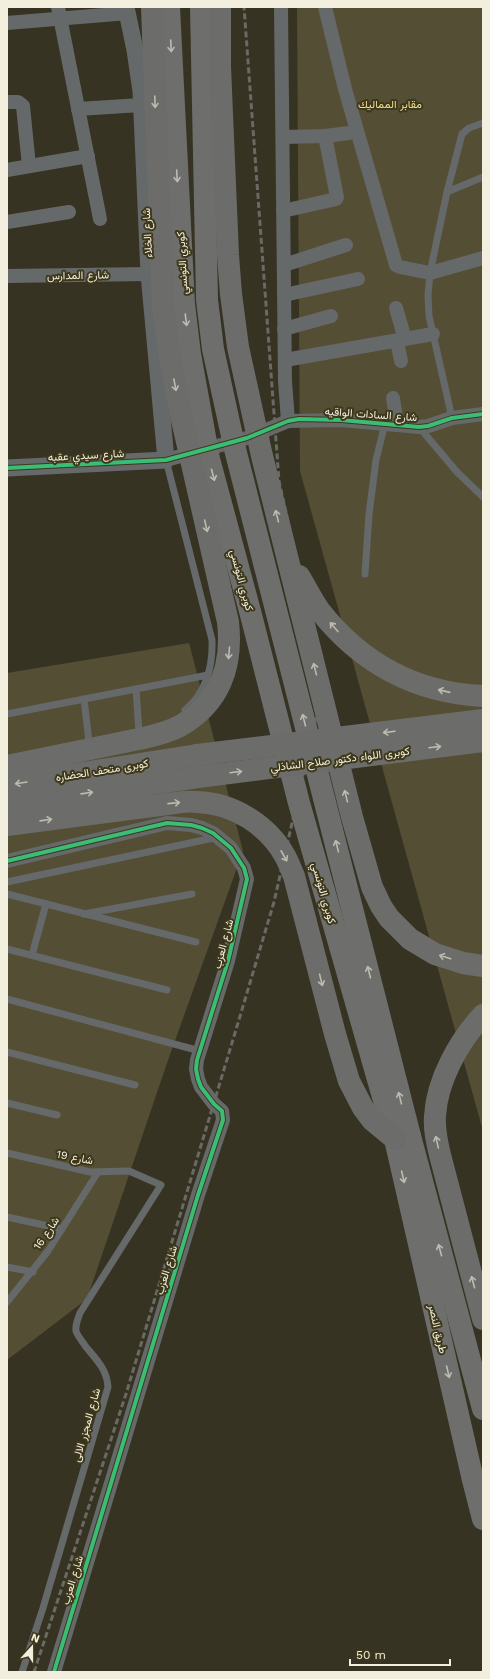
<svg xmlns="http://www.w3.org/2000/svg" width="490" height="1679" font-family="'Work Sans',Vazirmatn,sans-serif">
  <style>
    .green { fill: #544e35 }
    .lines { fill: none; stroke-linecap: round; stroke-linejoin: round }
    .service { stroke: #666969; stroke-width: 7 }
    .minor { stroke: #666969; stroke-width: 14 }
    .tertiary { stroke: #666969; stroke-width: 17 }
    .trunk { stroke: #6e6f6d; stroke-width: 22 }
    .motorway { stroke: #6c6d6a; stroke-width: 22 }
    .rail { stroke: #6a6a63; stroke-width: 3; stroke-dasharray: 6 3; stroke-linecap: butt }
    .trunk-bridge { stroke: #6e6f6d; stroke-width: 22 }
    .motorway-bridge { stroke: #6c6d6a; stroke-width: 22 }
    .cycleway-casing { stroke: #3e381b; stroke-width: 6 }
    .cycleway { stroke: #3abd76; stroke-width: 4 }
    .oneway { stroke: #bebcb1 }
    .oneway2 { stroke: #bdbbb0 }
    .labels { text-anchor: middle; stroke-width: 4; stroke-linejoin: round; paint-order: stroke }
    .park-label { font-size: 11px; fill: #efdd94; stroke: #3e381b }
    .street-label { font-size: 11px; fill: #f3efdf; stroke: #3e381b }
  </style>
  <rect width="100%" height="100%" fill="#363323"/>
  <g class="green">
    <path d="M297,7H483V1131L300,471Z"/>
    <path d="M189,643L243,851L167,1063L87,1299L7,1360V673Z"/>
  </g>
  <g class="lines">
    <g class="service">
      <path d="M447,192L462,134L469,128L483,123"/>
      <path d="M452,418L429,316L428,295L430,273L447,192L483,177"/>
      <path d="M419,427L457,472L483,497"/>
      <path d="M166,460L212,640C213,666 206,693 185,710"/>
      <path d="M365,574L369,514L376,460L385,423"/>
      <path d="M136,689L139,733"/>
      <path d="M84,699L89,742"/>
      <path d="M7,714L208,675"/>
      <path d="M7,882L218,837"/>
      <path d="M7,894L196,942"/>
      <path d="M84,914L192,894"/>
      <path d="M7,949L167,990"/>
      <path d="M32,955L46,904"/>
      <path d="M7,999L200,1051"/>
      <path d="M7,1052L135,1085"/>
      <path d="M7,1103L57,1115"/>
      <path d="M7,1153L90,1172L129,1171L161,1185L80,1313C78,1319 75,1324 76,1331C78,1337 83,1342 86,1347C97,1360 107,1370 108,1387L43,1608L22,1672"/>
      <path d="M7,1217L62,1229"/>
      <path d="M7,1267L33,1272"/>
      <path d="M7,1302L48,1251L98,1172"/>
    </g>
    <g class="minor">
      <path d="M58,7L100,219"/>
      <path d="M281,7L285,381L288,421"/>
      <path d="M325,7L345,89L396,265L400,267L430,273L483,258"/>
      <path d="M7,23L128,13"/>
      <path d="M7,102H18L23,106L29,166"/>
      <path d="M78,109L141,105"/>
      <path d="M283,137L325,136L357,132"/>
      <path d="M7,170L88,156"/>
      <path d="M283,211L336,199L337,197L325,136"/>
      <path d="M7,222L69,212"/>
      <path d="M284,265L346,245"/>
      <path d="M7,276L149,274"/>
      <path d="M284,295L358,279"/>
      <path d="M396,308L405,339"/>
      <path d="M284,329L331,316"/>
      <path d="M397,341L401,361"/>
      <path d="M285,360L433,334"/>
      <path d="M393,398L397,424"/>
      <path d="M166,460L247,438L288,421L341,420L419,427L428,426L452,418L483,414"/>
      <path d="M7,861L167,823L191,825L202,828L213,833L231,848L244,868L247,879L228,961L197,1060L196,1069L198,1079L201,1087L214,1104L222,1111L223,1120L198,1195L54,1672"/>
    </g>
    <path class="tertiary" d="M7,468L166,460L149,274L141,91L135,50L126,7"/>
    <g class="trunk">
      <path d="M410,1136L483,1409"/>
      <path d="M395,1139L473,1480L483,1519"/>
    </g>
    <g class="motorway">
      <path d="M7,785L197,755"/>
      <path d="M7,805L198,777"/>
      <path d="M483,1015C459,1041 437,1080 435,1116C434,1130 437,1142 440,1155L483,1319"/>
    </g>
    <path class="rail" d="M34,1672L126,1394L241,1013L274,902L324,683L279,481L244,7"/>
    <g class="trunk-bridge">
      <path d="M169,7L184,304L190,354L209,459L251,615L299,803L395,1139"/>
      <path d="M201,7L207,300L213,349L234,445L410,1136"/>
    </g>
    <g class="motorway-bridge">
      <path d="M220,7V67L228,255L231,294L238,347L262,456L352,817L372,887L381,906L389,918L410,939L435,954L463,963L483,966"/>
      <path d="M299,576C306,587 312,600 320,611C361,663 416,693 483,696"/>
      <path d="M197,755L483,720"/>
      <path d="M7,766L139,739C152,736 167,733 180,726C220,703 233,666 228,622L182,420L170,358L163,307L152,7"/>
      <path d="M198,777L483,741"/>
      <path d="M7,825L175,803C182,802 190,801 197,802C233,803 268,825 285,856C289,863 291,870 294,876L335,1034L349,1081L363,1108L372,1120L395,1139"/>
    </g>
    <defs>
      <g id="cycleway">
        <path d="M7,468L166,460L247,438L288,421L299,419L341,420L419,427L428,426L452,418L483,414"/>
        <path d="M7,861L167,823L191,825L202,828L213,833L231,848L244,868L247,879L228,961L197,1060L196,1069L198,1079L201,1087L214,1104L222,1111L223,1120L198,1195L54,1672"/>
      </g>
    </defs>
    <use href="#cycleway" class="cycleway-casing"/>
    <use href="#cycleway" class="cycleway"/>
  </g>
  <defs><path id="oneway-shaft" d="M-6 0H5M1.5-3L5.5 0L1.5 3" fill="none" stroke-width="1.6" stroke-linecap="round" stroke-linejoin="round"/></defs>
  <g class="oneway">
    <use href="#oneway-shaft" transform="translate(171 46) rotate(87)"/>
    <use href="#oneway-shaft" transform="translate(177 176) rotate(87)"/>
    <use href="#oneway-shaft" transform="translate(186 320) rotate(83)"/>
    <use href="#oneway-shaft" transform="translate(213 475) rotate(75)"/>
    <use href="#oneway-shaft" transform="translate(304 720) rotate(-104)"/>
    <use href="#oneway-shaft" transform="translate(337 846) rotate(-104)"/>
    <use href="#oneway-shaft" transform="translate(369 972) rotate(-104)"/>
    <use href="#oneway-shaft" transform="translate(400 1098) rotate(-104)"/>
    <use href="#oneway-shaft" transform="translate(403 1177) rotate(77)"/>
    <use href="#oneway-shaft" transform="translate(440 1250) rotate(-105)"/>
    <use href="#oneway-shaft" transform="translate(448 1372) rotate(77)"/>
  </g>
  <g class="oneway2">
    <use href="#oneway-shaft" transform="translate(155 102) rotate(88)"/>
    <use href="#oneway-shaft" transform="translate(175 385) rotate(79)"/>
    <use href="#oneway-shaft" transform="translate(277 516) rotate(-104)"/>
    <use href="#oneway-shaft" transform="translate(206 526) rotate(77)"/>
    <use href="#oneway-shaft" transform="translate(334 627) rotate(-131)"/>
    <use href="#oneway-shaft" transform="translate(229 653) rotate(95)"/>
    <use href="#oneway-shaft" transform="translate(315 669) rotate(-104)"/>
    <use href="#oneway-shaft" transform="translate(444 691) rotate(-167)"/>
    <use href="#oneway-shaft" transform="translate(389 732) rotate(173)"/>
    <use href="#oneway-shaft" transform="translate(435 747) rotate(-7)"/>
    <use href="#oneway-shaft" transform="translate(236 772) rotate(-7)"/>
    <use href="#oneway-shaft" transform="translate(21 783) rotate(171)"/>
    <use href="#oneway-shaft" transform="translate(87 793) rotate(-8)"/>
    <use href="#oneway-shaft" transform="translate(346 796) rotate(-104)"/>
    <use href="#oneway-shaft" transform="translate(174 803) rotate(-6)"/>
    <use href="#oneway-shaft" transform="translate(46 820) rotate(-8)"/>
    <use href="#oneway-shaft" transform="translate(284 856) rotate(61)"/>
    <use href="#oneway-shaft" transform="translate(445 957) rotate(-162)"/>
    <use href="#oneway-shaft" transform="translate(321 980) rotate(76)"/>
    <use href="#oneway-shaft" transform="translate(437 1142) rotate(-103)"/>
    <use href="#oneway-shaft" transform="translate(473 1282) rotate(-105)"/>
  </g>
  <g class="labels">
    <g class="park-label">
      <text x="390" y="108">مقابر المماليك</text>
    </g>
    <g class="street-label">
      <text transform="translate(147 233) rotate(-93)" y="4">شارع الخلاء</text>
      <text transform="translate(182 263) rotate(-93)" y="4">كوبري التونسي</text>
      <text transform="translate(78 275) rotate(-1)" y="4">شارع المدارس</text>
      <text transform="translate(371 414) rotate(4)" y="4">شارع السادات الواقيه</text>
      <text transform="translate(86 455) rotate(-3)" y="4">شارع سيدي عقبه</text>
      <text transform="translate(242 580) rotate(75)" y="4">كوبري التونسي</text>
      <text transform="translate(340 759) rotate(-7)" y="4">كوبرى اللواء دكتور صلاح الشاذلي</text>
      <text transform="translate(102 770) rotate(-9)" y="4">كوبرى متحف الحضاره</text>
      <text transform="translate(324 893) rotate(74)" y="4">كوبري التونسي</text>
      <text transform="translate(223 944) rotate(-75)" y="4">شارع العزب</text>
      <text transform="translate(75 1157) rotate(11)" y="4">شارع 19</text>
      <text transform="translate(46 1233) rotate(-56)" y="4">شارع 16</text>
      <text transform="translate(166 1270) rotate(-73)" y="4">شارع العزب</text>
      <text transform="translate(438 1329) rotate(77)" y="4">طريق النصر</text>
      <text transform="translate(86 1425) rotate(-74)" y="4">شارع المجزر الالى</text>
      <text transform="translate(72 1580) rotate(-73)" y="4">شارع العزب</text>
    </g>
  </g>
  <rect width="490" height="1679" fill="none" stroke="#f3efdf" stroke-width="16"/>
  <g transform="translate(32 1647) rotate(21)" stroke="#3e381b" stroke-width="3" paint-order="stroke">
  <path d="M0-3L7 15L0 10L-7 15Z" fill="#f3efdf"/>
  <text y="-6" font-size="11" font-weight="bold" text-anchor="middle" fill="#f3efdf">N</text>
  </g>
  <path d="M350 1659v6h100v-6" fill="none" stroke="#f3efdf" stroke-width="2"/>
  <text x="356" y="1659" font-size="12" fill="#f3efdf" stroke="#3e381b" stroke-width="3" paint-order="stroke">50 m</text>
</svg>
